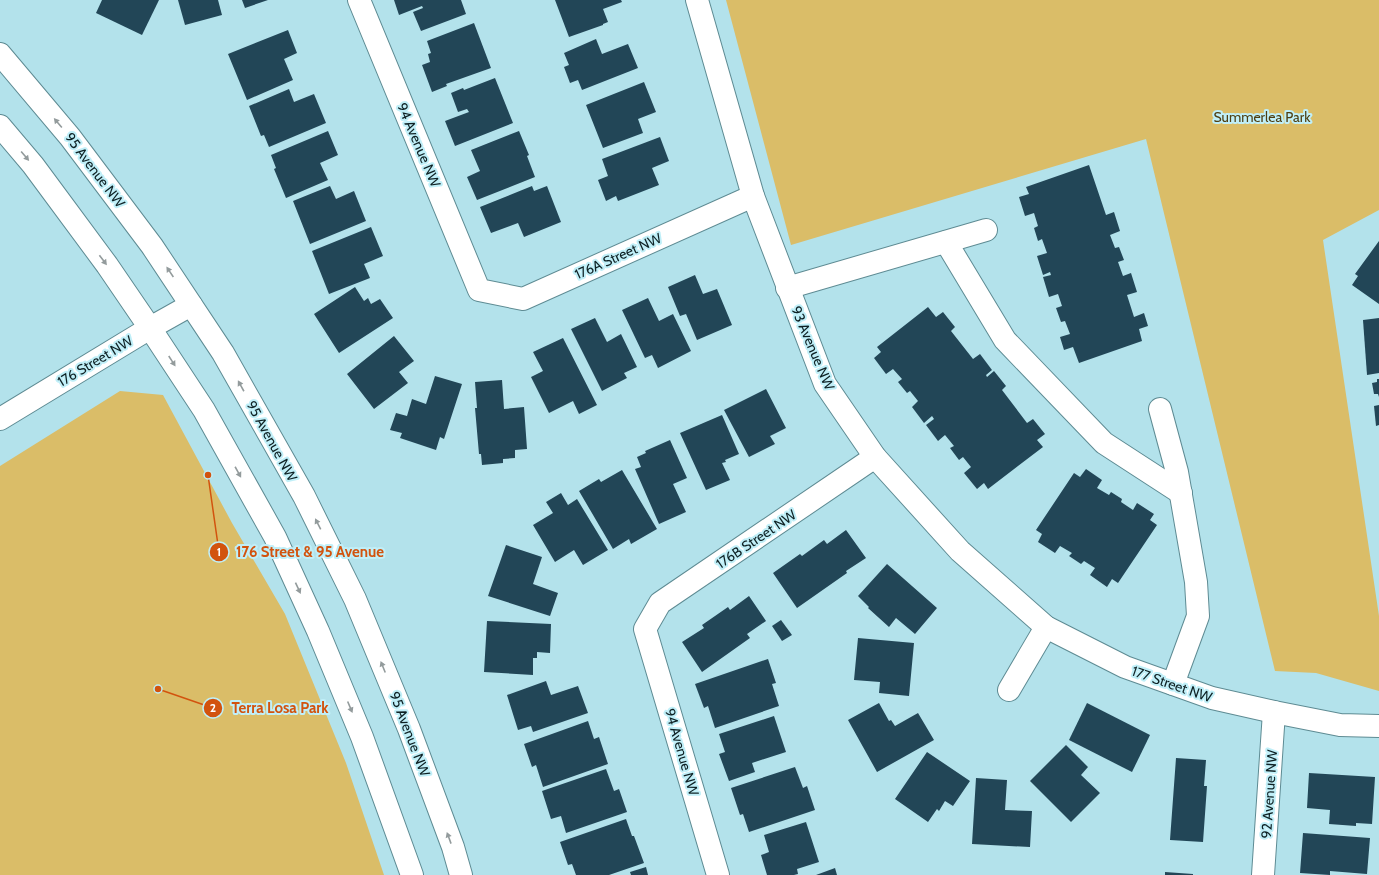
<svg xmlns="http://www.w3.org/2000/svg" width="1379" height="875" font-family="Cabin,sans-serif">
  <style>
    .green { fill: #dabd68 }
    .building { fill: #224657 }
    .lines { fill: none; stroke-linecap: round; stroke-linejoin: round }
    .minor-casing { stroke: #5e8b93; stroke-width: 24 }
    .major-casing { stroke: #5e8b93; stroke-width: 24 }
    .minor { stroke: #fff; stroke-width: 22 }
    .major { stroke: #fff; stroke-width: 22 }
    .oneway { fill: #939b9c }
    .labels { text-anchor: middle; stroke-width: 4; stroke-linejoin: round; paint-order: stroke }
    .park-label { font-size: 14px; fill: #4d3e11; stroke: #c0eff8 }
    .street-label { font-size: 14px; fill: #0e2124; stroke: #c0eff8 }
    .leader { fill: none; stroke: #d2530e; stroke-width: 1.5 }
    .callout-dot { fill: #d2530e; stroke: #c0eff8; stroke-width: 1.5 }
    .mark-label { font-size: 12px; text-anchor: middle; font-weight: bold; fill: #fff }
    .callout-label { font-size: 15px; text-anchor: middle; font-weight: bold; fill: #d2530e; stroke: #c0eff8; stroke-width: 4; stroke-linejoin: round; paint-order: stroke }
  </style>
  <rect width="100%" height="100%" fill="#b3e2eb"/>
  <g class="green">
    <path d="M726,0H1379V210L1323,240L1379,616V691L1316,673L1275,671L1146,139L791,245Z"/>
    <path d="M120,391L163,395L232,523L285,614L346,763L384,875H0V466Z"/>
  </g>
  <g class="building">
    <path d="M102,0H159L142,35L96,13Z"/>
    <path d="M178,0H218L222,15L185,25Z"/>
    <path d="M242,0H268L245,8Z"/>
    <path d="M394,0H461L466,14L421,31L413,12L423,8L422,6L399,15Z"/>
    <path d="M555,0H621L622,2L603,9L608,22L603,24V25L569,37Z"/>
    <path d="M474,23L491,68L446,84L447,86L432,92L422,65L430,62L428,54L431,53L427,41Z"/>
    <path d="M288,30L297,53L284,59L293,80L247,100L228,54Z"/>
    <path d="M596,39L602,54L628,44L638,68L582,90L578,80L570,83L564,67L569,65L564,53Z"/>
    <path d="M495,78L513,123L455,146L445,121L469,112L467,109L458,112L451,93L463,88L464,90Z"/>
    <path d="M644,82L656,112L638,119L643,133L603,148L586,105Z"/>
    <path d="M289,89L294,102L314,94L326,123L269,147L264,135L261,136L249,106Z"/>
    <path d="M328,131L338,155L320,163L328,180L286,198L274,169L276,168L271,155Z"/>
    <path d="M519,131L529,155L527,156L535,177L477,200L467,177L480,171L471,150Z"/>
    <path d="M660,137L669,161L652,168L659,185L618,201L616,196L606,201L598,180L608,176L602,159Z"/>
    <path d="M1089,165L1106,215L1114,212L1120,231L1110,235L1115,248L1119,247L1124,260L1118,262L1123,276L1131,273L1137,292L1127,295L1134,317L1144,313L1148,326L1139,329L1142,341L1079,363L1073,347L1064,350L1060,337L1070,334L1065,321L1061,322L1056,308L1062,306L1058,294L1049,297L1043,277L1051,275L1050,272L1043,275L1037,256L1047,253L1042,239L1038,241L1034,228L1038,226L1034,213L1025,216L1019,197L1029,194L1026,187Z"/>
    <path d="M330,186L336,199L354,191L366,221L310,244L293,201Z"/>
    <path d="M532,186L534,191L547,186L561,222L524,237L518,223L491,233L480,207Z"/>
    <path d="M371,227L383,256L364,264L370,278L329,294L312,251Z"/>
    <path d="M1379,241V304L1352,285L1358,276L1355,274Z"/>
    <path d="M695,275L703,294L717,289L732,325L697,340L686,314L680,316L668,287Z"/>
    <path d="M355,287L364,301L368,298L371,304L380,299L393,318L339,353L314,314Z"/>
    <path d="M648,298L659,321L673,314L691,351L658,368L652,355L645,358L622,310Z"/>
    <path d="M928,307L936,317L943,312L955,327L951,331L973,359L980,354L992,370L986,375L987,377L994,371L1006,386L1002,390L1027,423L1033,419L1045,434L1037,440L1043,447L988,489L984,483L977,489L964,473L971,467L963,457L959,460L950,448L954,446L945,435L938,441L926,425L934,419L932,416L924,423L912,407L918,401L910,391L907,393L898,382L902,379L893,369L886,374L874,358L881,352L877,347Z"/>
    <path d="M595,318L607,342L621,334L637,367L624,373L627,378L602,391L571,329Z"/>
    <path d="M1379,318V373L1367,375L1363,320Z"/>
    <path d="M394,336L414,361L399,372L408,383L374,409L347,374Z"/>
    <path d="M563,338L597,405L579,414L573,401L549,413L531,377L543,371L533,352Z"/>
    <path d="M435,376L462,384L444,439L440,437L436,450L400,438L402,433L390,430L396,413L407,416L412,399L426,404Z"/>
    <path d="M1377,379H1379V397L1378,394H1374L1372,383L1377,382Z"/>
    <path d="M502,380L504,409L524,407L527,449L515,450V458L503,459V463L482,465L481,454H479L475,408H477L475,382Z"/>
    <path d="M766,389L786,428L770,436L775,444L749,457L724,410Z"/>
    <path d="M1379,405V425L1376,426L1374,406Z"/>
    <path d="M722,415L739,454L725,460L726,462L722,463L730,480L706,490L680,433Z"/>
    <path d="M670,440L687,478L673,484L686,512L659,524L635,469L641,467L637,457L646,453L645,451Z"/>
    <path d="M1086,469L1102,480L1097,488L1109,495L1111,492L1122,499L1121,502L1133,510L1137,503L1154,514L1150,520L1157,525L1118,583L1112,579L1107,587L1090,575L1095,568L1084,561L1081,564L1069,556L1072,553L1060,546L1055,553L1038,542L1042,534L1036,530L1074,473L1080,477Z"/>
    <path d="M622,470L657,529L631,544L629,539L613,549L579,491L599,479L601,482Z"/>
    <path d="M561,493L568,505L577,499L608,550L583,565L574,550L555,562L533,525L553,513L546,502Z"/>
    <path d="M846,530L866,558L846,571L847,573L797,608L773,573L800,554L802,556L824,540L827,544Z"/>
    <path d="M506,545L542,557L533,584L558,593L550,616L488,596Z"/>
    <path d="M887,564L937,608L915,634L896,618L889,627L868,608L869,607L858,596Z"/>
    <path d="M749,596L766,621L747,634L750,638L702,672L682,642L704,628L702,625L728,607L730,610Z"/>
    <path d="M781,620L792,635L782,641L772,626Z"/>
    <path d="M487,621L551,624L550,653L537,652V658H533V675L484,672Z"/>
    <path d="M858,638L914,643L909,696L879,693L880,682L854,680Z"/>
    <path d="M768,659L776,683L772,684L779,706L715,728L708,706L704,708L695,684Z"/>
    <path d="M546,681L551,695L578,686L588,713L533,732L531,726L518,730L507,695Z"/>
    <path d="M879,703L889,721L891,720L895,726L918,713L934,740L877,772L848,720Z"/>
    <path d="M1087,703L1150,735L1132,772L1069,740Z"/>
    <path d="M774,716L786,752L752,763L755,772L729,781L719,754L725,752L719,734Z"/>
    <path d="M588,721L594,739L599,737L608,764L543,787L536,765L532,767L524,744Z"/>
    <path d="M1066,745L1088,767L1081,775L1100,793L1071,822L1030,781Z"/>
    <path d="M927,752L970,781L953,806L945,801L939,811L937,809L928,822L895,799Z"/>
    <path d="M1176,758L1206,760L1204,786H1207L1203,842L1170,840Z"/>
    <path d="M795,767L803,788L807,786L815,810L749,832L743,814L740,815L731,788Z"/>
    <path d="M606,769L614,791L619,789L627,812L566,833L561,816L551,819L542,791Z"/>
    <path d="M1309,773L1375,777L1372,824L1356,823V826L1329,824L1330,810L1307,808Z"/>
    <path d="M976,778L1007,780L1005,810L1032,811L1030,847L972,844Z"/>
    <path d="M626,819L632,836H634L644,863L609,875H576L572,864L568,865L560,842Z"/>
    <path d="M806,822L819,862L797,869L798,874L794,875H767L761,855L769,852L764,835Z"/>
    <path d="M1303,833L1370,838L1367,874L1330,871V875L1300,873Z"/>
    <path d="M646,867L648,875H631L630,872Z"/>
    <path d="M835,868L837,875H816Z"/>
    <path d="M1165,872L1193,874V875H1165Z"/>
  </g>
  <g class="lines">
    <defs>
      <g id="minor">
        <path d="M359,0L479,290L523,299L753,196"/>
        <path d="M697,0L753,196L825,384L875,457L960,551L1046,627L1125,667L1212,698L1274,712L1340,725L1379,726"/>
        <path d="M946,242L1005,340L1104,443L1181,493"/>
        <path d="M787,288L986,230"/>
        <path d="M1160,409L1177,472L1196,582L1198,616L1173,684"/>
        <path d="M0,419L150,328L191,305"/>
        <path d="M1009,690L1046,627"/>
        <path d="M718,875L645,629L660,603L875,457"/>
        <path d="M1263,875L1274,712"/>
      </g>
      <g id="major">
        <path d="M0,54L70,137L152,246L223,353L304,496L355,599L409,729L453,847L461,875"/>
        <path d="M0,126L33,165L107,265L150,328L204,410L275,537L318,631L362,737L412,875"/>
      </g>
    </defs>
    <use href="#minor" class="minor-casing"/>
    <use href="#major" class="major-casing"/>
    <use href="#minor" class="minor"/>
    <use href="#major" class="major"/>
  </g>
  <defs><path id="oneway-solid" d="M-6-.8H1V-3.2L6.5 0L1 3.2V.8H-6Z"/></defs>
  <g class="oneway">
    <use href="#oneway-solid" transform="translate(58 123) rotate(-130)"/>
    <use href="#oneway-solid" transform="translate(25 156) rotate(50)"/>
    <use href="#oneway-solid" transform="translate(103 260) rotate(53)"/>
    <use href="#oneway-solid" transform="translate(170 272) rotate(-124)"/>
    <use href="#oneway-solid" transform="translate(172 361) rotate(57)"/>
    <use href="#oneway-solid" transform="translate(241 386) rotate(-119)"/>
    <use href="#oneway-solid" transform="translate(238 472) rotate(61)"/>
    <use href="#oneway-solid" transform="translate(318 524) rotate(-117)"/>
    <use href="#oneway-solid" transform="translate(298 588) rotate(65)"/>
    <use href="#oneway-solid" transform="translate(383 667) rotate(-112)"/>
    <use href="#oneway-solid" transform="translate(350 707) rotate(67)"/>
    <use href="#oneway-solid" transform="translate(449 838) rotate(-110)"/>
  </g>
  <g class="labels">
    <g class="park-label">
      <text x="1262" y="122">Summerlea Park</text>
    </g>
    <g class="street-label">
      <text transform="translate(419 145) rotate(67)" y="5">94 Avenue NW</text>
      <text transform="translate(95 170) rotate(53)" y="5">95 Avenue NW</text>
      <text transform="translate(618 256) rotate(-24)" y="5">176A Street NW</text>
      <text transform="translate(813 348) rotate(67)" y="5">93 Avenue NW</text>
      <text transform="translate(95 361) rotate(-31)" y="5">176 Street NW</text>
      <text transform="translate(272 441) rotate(61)" y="5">95 Avenue NW</text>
      <text transform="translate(756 539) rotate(-34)" y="5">176B Street NW</text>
      <text transform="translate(1172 684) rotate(19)" y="5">177 Street NW</text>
      <text transform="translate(410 734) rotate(69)" y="5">95 Avenue NW</text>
      <text transform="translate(682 752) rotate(74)" y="5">94 Avenue NW</text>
      <text transform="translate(1269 794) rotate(-86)" y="5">92 Avenue NW</text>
    </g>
  </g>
  <path class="leader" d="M208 475L219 552M158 689L213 708"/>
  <g class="callout-dot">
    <circle cx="208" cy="475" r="4"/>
    <circle cx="158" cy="689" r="4"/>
    <circle cx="219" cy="552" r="10"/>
    <circle cx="213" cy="708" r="10"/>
  </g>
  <g class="mark-label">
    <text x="219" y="556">1</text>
    <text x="213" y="712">2</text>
  </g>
  <g class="callout-label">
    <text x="310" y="557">176 Street &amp; 95 Avenue</text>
    <text x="280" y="713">Terra Losa Park</text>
  </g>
</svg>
